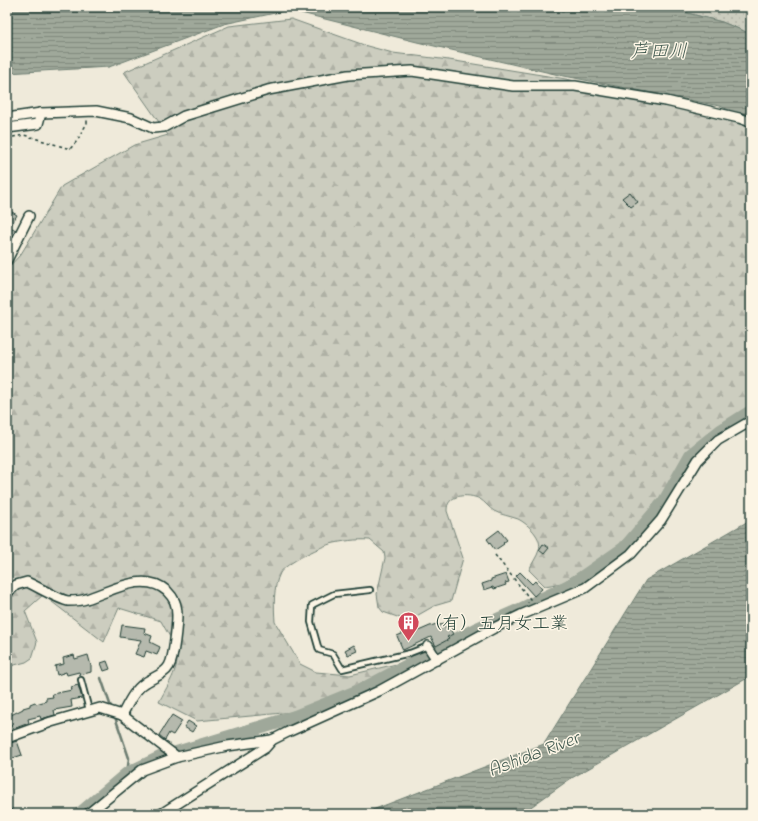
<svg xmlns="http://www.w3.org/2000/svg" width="758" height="821" font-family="'Indie Flower','Klee One',sans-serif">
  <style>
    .grass { fill: url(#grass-dots); stroke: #76857a }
    .forest { fill: url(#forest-firs); stroke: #76857a }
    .water { fill: url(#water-rules); stroke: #6c7d71 }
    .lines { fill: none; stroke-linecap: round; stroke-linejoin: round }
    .stream { stroke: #6c7d71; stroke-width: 2.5 }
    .river { stroke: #9fa89a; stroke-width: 14 }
    .building { fill: #b5b9ad; stroke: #1f3d34 }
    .lane-casing { stroke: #1f3d34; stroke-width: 8 }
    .street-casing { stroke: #1f3d34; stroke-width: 12 }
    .path { stroke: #1f3d34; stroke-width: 1.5; stroke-dasharray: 3 3; stroke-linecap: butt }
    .lane { stroke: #fcf5e5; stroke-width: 4.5 }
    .street { stroke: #fcf5e5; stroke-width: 9 }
    .labels { text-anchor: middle; stroke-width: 3; stroke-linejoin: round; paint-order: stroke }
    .poi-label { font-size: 18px; fill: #1f3d34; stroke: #fcf5e5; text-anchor: start }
    .water-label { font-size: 19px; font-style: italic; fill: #455d53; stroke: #fcf5e5 }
  </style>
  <defs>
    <pattern id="grass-dots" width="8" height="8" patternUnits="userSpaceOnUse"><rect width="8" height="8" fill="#cccdbf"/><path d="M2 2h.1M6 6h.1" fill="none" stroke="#afb1a5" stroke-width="1.8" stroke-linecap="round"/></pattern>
    <pattern id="forest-firs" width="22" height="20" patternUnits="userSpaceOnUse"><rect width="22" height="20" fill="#cccdbf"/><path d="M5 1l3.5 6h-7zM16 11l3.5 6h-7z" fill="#afb1a5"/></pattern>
    <pattern id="water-rules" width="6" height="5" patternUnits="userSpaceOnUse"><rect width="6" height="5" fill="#9fa89a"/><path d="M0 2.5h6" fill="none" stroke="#818a7e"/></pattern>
  </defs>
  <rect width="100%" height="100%" fill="#efeada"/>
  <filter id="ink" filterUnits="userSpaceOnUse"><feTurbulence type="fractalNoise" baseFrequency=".025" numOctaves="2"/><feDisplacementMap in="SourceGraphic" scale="8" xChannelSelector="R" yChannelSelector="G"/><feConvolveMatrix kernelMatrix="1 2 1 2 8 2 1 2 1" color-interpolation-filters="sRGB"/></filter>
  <g filter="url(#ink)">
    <path class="grass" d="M665,7H751V34L722,22Z"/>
    <path class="forest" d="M291,19L367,46L393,53L449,60L566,79L720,112L751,128V409L692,450L650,516L629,541L562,583L545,586L529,570C532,563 537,557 539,550C543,538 528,524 518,519C510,516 501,515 494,511C489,508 485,502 480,499C468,493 446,494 447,511L463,558L451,601L434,606L413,618L406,620L383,612L379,607L377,594L385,558L384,552L370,540C356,539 343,541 330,544C318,548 286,563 280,573C273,587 274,607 275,622L300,664L316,672L350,675L409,661L413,671L294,712L197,721L159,702C166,688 180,668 177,652C174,642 166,631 161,621L119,608L104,642L43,595L25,611L37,642L32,658L26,662L7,667V304L10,297L7,296V269L21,254L62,186L134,145L168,135L124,72L229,26Z"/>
    <g class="water">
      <path d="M7,7H664L722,22L751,34V120L720,106L559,75L417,42L289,10L224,24L109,67L7,73Z"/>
      <path d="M751,517V676L570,779L521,814H362L544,744L646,580L745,523Z"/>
    </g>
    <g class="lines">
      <g class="stream">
        <path d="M101,678L112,710"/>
        <path d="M114,714L129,758L127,774"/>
      </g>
      <path class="river" d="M80,814L127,774L160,758L295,717L364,689L475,630L520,610L573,584L625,548L665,501L691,455L721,431L751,412"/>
    </g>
    <g class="building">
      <path d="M630,192L638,202L631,207L622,198Z"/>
      <path d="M7,209L17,215L10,227L16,230L7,247Z"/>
      <path d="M499,530L507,540L503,543L504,544L495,550L487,539Z"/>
      <path d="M543,544L549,548L544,554L539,550Z"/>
      <path d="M520,572L532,584L535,581L542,589L534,596L516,576Z"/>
      <path d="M506,574L509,582L505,583L506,585L494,589L493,587L484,590L482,584L491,581V579Z"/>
      <path d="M444,623L446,628L449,627L453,634L447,637L449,639L436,646L431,637L403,650L397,636L406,632L407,636L430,626L437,624L438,626Z"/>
      <path d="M122,625L145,628L144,633L152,636L150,642L160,647L157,655L146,651L144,657L135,654L141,640L120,637Z"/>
      <path d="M354,645L357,651L348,655L345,650Z"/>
      <path d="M74,655L75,659L88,655L91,666V672L80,675L79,672L67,675L66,672L57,675L55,666L64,664L63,658Z"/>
      <path d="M107,661L110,669L104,671L101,663Z"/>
      <path d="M78,685L82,698L71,700L72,707L54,710L55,715L41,719L40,716L28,719L29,723L13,729L11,725L7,728V717L23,709V708L30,706V704L35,702L36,704L46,701V698L53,697L52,694L72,690L71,687Z"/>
      <path d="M172,715L182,721L173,735L169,733L165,740L159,735Z"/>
      <path d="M188,721L196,726L192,732L184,727Z"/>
      <path d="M17,741L22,755L10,759L8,753L7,754V744Z"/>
    </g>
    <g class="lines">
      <defs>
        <g id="lane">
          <path d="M370,590L334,594L312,605L311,622L319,650L333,654L342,669L410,653L428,646"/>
          <path d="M81,680L89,710"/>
        </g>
        <g id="street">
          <path d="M7,118L41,113L96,111L131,118L153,128L164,127L184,116L268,90L348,75L412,71L513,86H575L666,101L739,118L751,122"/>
          <path d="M7,128L38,124L41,113"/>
          <path d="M7,260L29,216"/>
          <path d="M7,593L16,585L27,582C36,586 60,600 68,601C74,601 81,601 86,599C110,592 144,570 167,591C174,598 177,604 177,615C177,624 174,658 169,666C164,675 153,677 145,683C134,690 128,704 122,715"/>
          <path d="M428,646L437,660"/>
          <path d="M7,738L51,722L100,708L122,715L177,757"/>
          <path d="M7,813L8,814"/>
          <path d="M88,814L142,770L177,757L227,746L272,740"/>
          <path d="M161,814L265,748L272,740L288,732L379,691L494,628L521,615L585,588L631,554L661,520L698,460L718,440L751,421"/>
        </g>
      </defs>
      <use href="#lane" class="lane-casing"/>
      <use href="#street" class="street-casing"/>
      <g class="path">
        <path d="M7,138L24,135L70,149L77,141L87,123V120"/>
        <path d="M495,555L530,599L528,603"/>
      </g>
      <use href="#lane" class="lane"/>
      <use href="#street" class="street"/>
    </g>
  </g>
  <defs>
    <symbol id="building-pin" viewBox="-11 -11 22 30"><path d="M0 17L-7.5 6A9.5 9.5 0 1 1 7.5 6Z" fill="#d1495b" stroke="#fcf5e5"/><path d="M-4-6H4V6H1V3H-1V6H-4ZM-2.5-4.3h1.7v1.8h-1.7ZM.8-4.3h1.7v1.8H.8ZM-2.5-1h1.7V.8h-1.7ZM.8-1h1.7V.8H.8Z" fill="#fff"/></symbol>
  </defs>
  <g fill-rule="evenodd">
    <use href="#building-pin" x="396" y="610" width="25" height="34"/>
  </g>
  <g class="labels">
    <g class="poi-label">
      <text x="424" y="629">（有）五月女工業</text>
    </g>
    <g class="water-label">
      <text x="659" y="57">芦田川</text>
      <text transform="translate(533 753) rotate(-21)" y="7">Ashida River</text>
    </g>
  </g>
  <rect width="758" height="821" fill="none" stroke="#fcf5e5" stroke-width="24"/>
  <rect x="12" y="12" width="734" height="797" fill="none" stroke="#1f3d34" stroke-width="1.5" filter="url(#ink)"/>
</svg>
